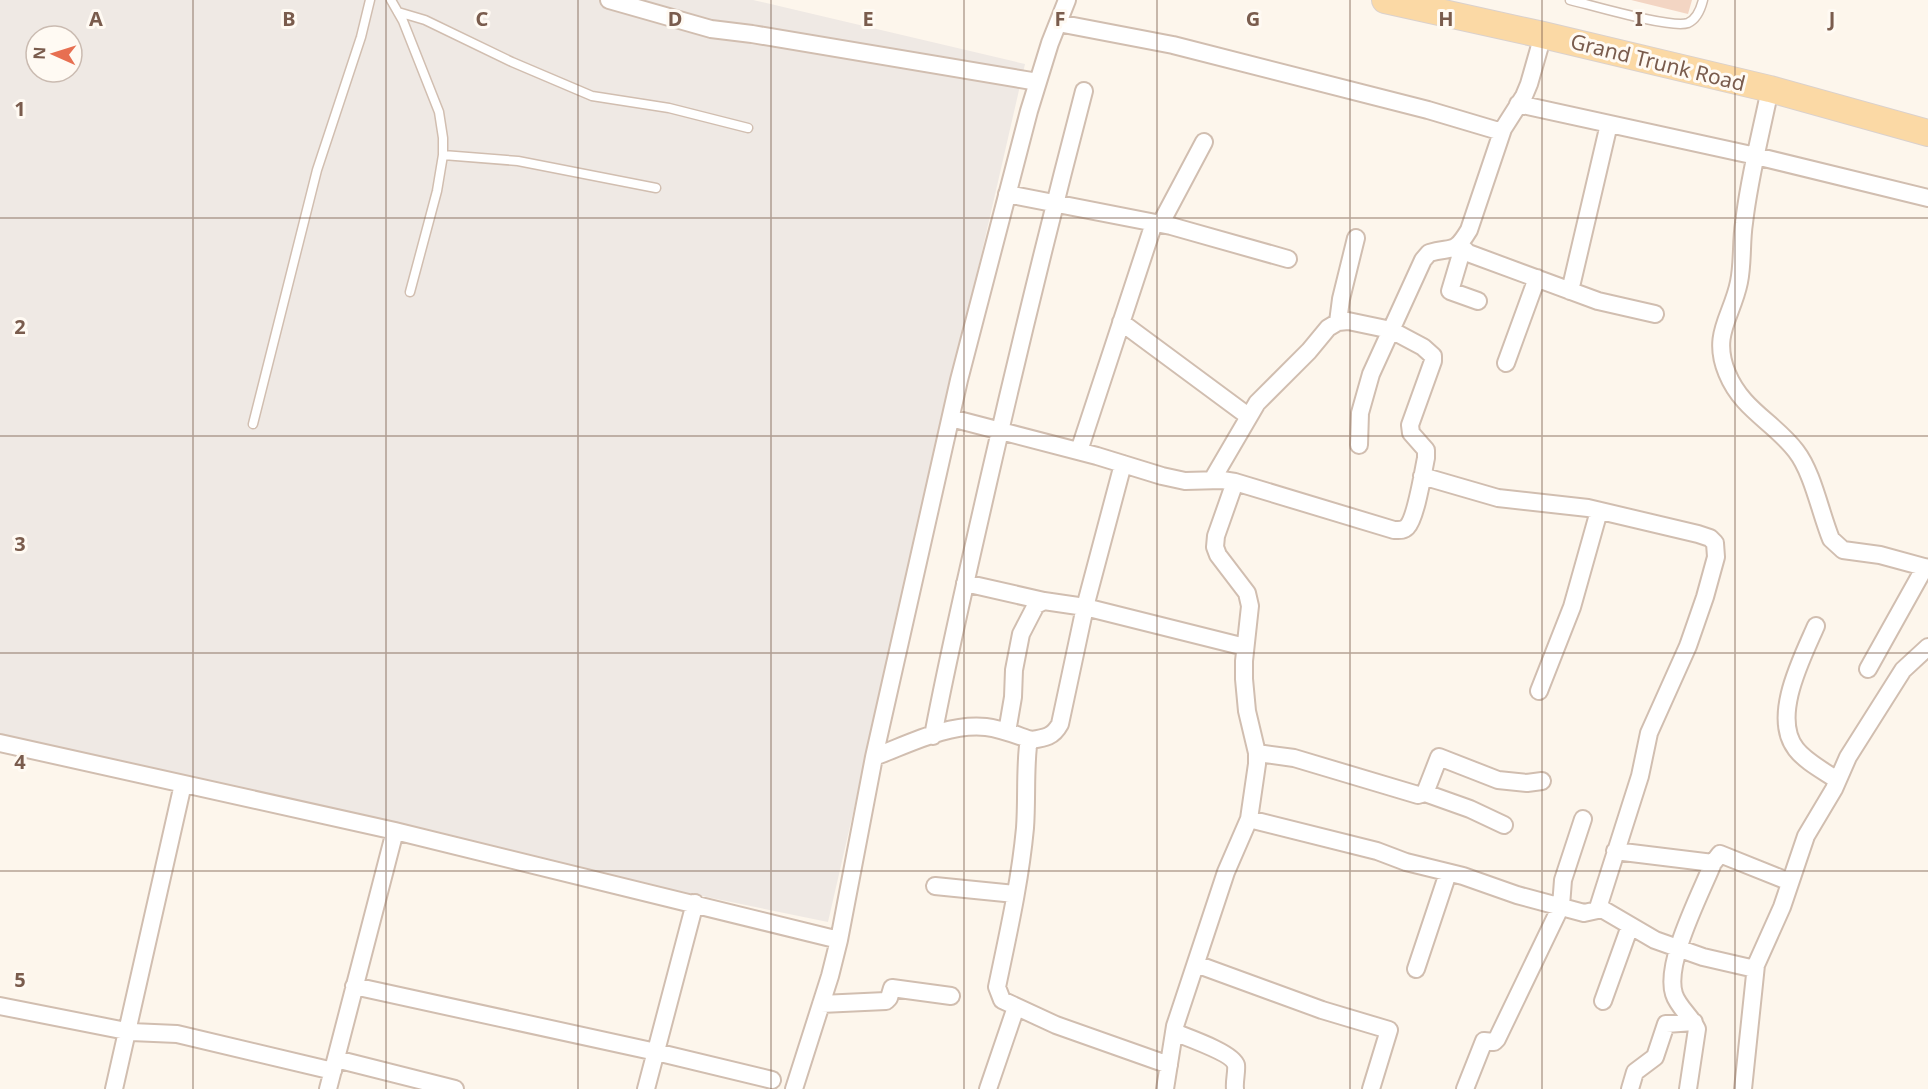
<svg xmlns="http://www.w3.org/2000/svg" width="1928" height="1089" font-family="'Noto Sans',sans-serif">
<style>
.industrial{fill:#efe9e4;fill-rule:evenodd}
.building{fill:#f3d5c3}
.lines{fill:none;stroke-linecap:round;stroke-linejoin:round}
.service-casing{stroke:#d1beb0;stroke-width:11}
.minor-casing{stroke:#d1beb0;stroke-width:20}
.primary-casing{stroke:#dad1cd;stroke-width:28}
.service{stroke:#fff;stroke-width:8}
.minor{stroke:#fff;stroke-width:16}
.primary{stroke:#fbd9a5;stroke-width:26}
.grid{fill:none;stroke:#7a5c4d;stroke-width:1.5;stroke-opacity:0.55}
.labels{text-anchor:middle;dominant-baseline:central;stroke-width:6;stroke-linejoin:round;paint-order:stroke}
.street-label{font-size:21px;fill:#7a5c4d;stroke:#fffaf3}
.grid-label{font-size:20px;text-anchor:middle;font-weight:bold;fill:#7a5c4d;stroke:#fffaf3;stroke-width:6;stroke-linejoin:round;paint-order:stroke}
</style>
<rect width="100%" height="100%" fill="#fdf6ec"/>
<path class="industrial" d="M0,0H753L1025,64L828,922L0,752ZM36,36H72V72H36Z"/>
<path class="building" d="M1631,0H1692L1688,14Z"/>
<g class="lines">
<defs>
<path id="service" d="M391,0L403,21L439,112L443,138V155L437,191L410,292
M1570,0C1591,5 1671,29 1688,23C1697,19 1701,8 1703,0
M398,12L425,20L512,62L592,96L669,108L748,128
M443,155L518,161L656,188
M253,424L317,170L361,37L370,0"/>
<path id="minor" d="M609,0L711,29L752,34L1038,82
M1058,23L1173,45L1428,110L1502,132
M1770,89C1761,133 1749,178 1744,223C1741,242 1743,263 1739,282C1732,317 1711,334 1727,373C1742,410 1774,422 1796,451C1813,473 1820,512 1831,539L1843,550L1880,555L1928,568
M1518,104L1756,156L1928,198
M1007,194L1171,226L1288,259
M1460,245L1468,253L1598,301L1655,314
M1455,248L1461,254L1450,291L1478,301
M1570,291L1609,124
M1121,322L1248,416
M1338,322L1341,299L1356,238
M1506,363L1537,278
M951,418L1097,456L1162,476L1185,481L1222,480L1235,482L1394,530C1399,530 1403,531 1407,527C1416,518 1423,472 1426,458V450L1411,433L1410,425L1433,361V356L1423,347L1391,330L1348,321L1338,322L1328,328L1309,351L1257,403L1212,480
M1359,445L1360,413L1371,374L1423,260L1429,253C1453,246 1454,255 1469,230L1503,129L1524,96L1529,84L1543,35
M1079,451L1154,223L1162,221L1204,142
M1123,464L1085,607L1060,724C1053,737 1045,738 1031,740L1028,746C1025,773 1027,801 1025,828C1020,882 1008,934 997,987L1002,1000L1056,1025L1169,1065
M1422,476L1498,498L1588,508L1698,534L1710,538L1715,543L1716,557L1705,597L1688,646L1649,733L1640,776L1598,908
M965,583L1044,601
M1816,626C1802,658 1771,717 1796,749C1806,762 1824,771 1837,780
M1868,669L1925,567
M1539,691L1572,607L1599,511
M1007,732L1013,697L1014,670L1021,634L1036,605L1044,601L1085,607L1245,647
M933,736C949,651 969,567 988,483C1018,352 1050,221 1084,91
M0,743L395,831L839,940
M1257,753L1294,758L1418,795L1425,793L1439,757L1498,780L1527,783L1542,781
M874,757C909,744 948,723 986,727C1002,729 1016,735 1031,740
M1425,793L1470,809L1504,825
M1249,819L1377,851L1406,862L1463,876L1517,895L1584,913L1602,909L1655,940L1703,957L1755,969
M1615,851L1713,863L1720,854L1790,882
M935,886L1015,894
M1196,964L1322,1010L1389,1030L1371,1089
M1416,969L1448,873
M354,986L656,1052L772,1080
M1603,1001L1630,926
M821,1004L886,1001L889,998L892,988L951,996
M0,1006L131,1032L177,1034L333,1071
M1174,1032C1186,1037 1233,1053 1236,1065C1237,1072 1234,1081 1235,1089
M336,1059L455,1089
M114,1089L183,784
M328,1089L395,831
M646,1089L695,903
M794,1089L830,976L839,940L874,757L959,380L1029,111L1050,43L1067,0
M988,1089L1016,1007
M1165,1089L1175,1026L1226,872L1249,819L1257,764V753L1247,711L1244,679V661L1250,606L1247,593L1218,555L1215,547L1216,536L1235,482
M1465,1089L1484,1041L1494,1042L1497,1039L1561,906L1563,880L1583,819
M1630,1089L1635,1072L1655,1057L1666,1024L1694,1022
M1688,1089L1697,1029C1691,1016 1678,1007 1674,994C1664,963 1701,893 1713,863
M1743,1089L1756,965L1782,907L1806,836L1834,789L1848,757L1903,670L1928,647"/>
<path id="primary" d="M1385,0L1543,35L1770,89L1928,133"/>
</defs>
<use href="#service" class="service-casing"/>
<use href="#minor" class="minor-casing"/>
<use href="#primary" class="primary-casing"/>
<use href="#service" class="service"/>
<use href="#minor" class="minor"/>
<use href="#primary" class="primary"/>
</g>
<path class="grid" d="M193,0V1089M386,0V1089M578,0V1089M771,0V1089M964,0V1089M1157,0V1089M1350,0V1089M1542,0V1089M1735,0V1089M0,218H1928M0,436H1928M0,653H1928M0,871H1928"/>
<g class="labels">
<g class="street-label">
<text transform="translate(1658 62) rotate(14)">Grand Trunk Road</text>
</g>
</g>
<g class="grid-label">
<text x="96" y="26">A</text>
<text x="289" y="26">B</text>
<text x="482" y="26">C</text>
<text x="675" y="26">D</text>
<text x="868" y="26">E</text>
<text x="1060" y="26">F</text>
<text x="1253" y="26">G</text>
<text x="1446" y="26">H</text>
<text x="1639" y="26">I</text>
<text x="1832" y="26">J</text>
<text x="20" y="116">1</text>
<text x="20" y="334">2</text>
<text x="20" y="551">3</text>
<text x="20" y="769">4</text>
<text x="20" y="987">5</text>
</g>
<g transform="translate(54 54) rotate(273)"><circle r="28" fill="#fffaf3" stroke="#cabbb1" stroke-width="1.5"/>
<path d="M0-4.5L10 22L0 15L-10 22Z" fill="#e76f51"/>
<text y="-9" font-size="16" font-weight="bold" text-anchor="middle" fill="#7a5c4d">N</text>
</g>
</svg>
